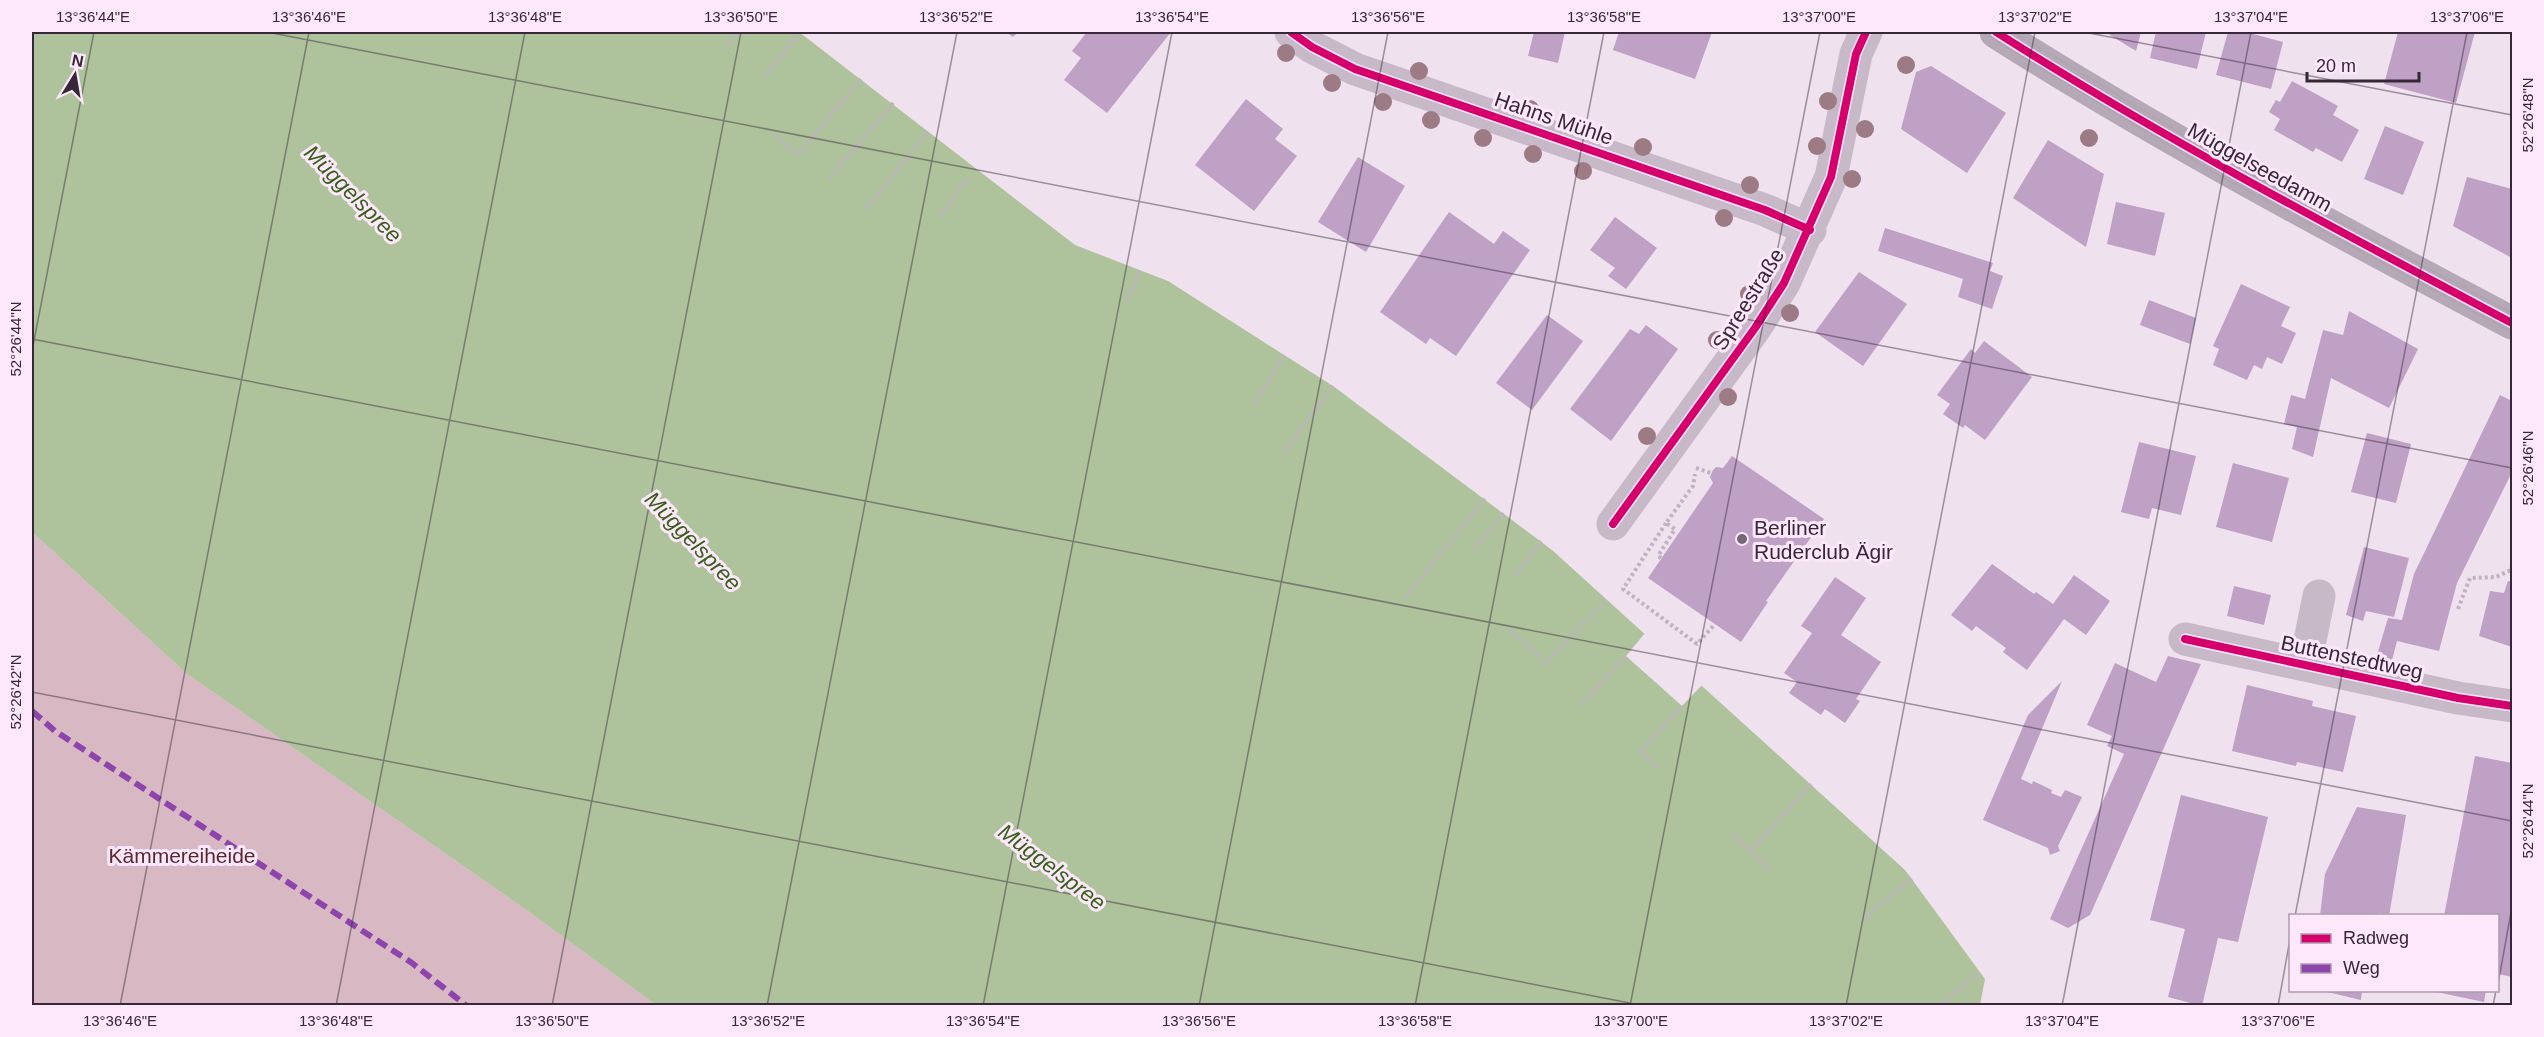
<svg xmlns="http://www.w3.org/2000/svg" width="2544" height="1037" font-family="Helvetica,sans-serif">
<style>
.green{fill:#d8b9c3}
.water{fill:#aec29b}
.pier{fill:#efe1ee}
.building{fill:#bea1c4}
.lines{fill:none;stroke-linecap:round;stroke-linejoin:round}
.path{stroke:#c0b2c0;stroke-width:4;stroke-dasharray:3 3;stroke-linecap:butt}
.minor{stroke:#c7b9c8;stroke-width:33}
.major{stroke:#b6a9b7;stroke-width:33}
.tram{stroke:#afa4af;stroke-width:1.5}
.quiet{stroke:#8e44ad;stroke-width:6;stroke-dasharray:12 6;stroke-linecap:butt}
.cycleway-casing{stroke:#fce8fa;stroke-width:11}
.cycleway{stroke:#d6006c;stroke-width:8}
.tree{fill:#9d7b84}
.ticks{fill:none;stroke:#362739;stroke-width:1.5;stroke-opacity:0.45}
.poi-dot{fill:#776878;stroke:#fce8fa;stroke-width:2}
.labels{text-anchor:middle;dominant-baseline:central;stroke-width:6;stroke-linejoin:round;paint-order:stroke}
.street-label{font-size:21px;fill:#362739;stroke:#fce8fa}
.poi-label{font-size:21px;fill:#362739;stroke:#fce8fa;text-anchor:start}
.park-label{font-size:21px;fill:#5a282e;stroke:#fce8fa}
.water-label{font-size:22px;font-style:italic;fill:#366018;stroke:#fce8fa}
.neatline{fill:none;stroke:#362739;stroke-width:2}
.ticks-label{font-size:15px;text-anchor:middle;fill:#362739}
</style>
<rect width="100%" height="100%" fill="#efe1ee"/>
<path class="green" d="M32,532L187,674L525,909L656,1005H32Z"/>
<path class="water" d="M32,32H799L1075,245L1168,281L1333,386L1552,550L1905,870L1985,979L1980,1005H656L525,909L187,674L32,532Z"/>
<path class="pier" d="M1645,633L1702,685L1682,706L1626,656Z"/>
<path class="building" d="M1006,32H1018L1013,37Z
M1087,32H1171L1107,113L1064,80L1081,58L1072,51Z
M1534,32H1565L1558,63L1528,56Z
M1619,32H1712L1695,79L1613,50Z
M2105,32H2141L2136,51Z
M2156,32H2206L2197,69L2150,58Z
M2228,32H2253V34L2283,42L2271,89L2216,75Z
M2398,32H2475L2456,103L2384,84Z
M1931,66L2006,113L1967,173L1901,129L1916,72Z
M2292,81L2338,106L2333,115L2359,130L2342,162L2316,148L2313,152L2274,130L2280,119L2269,112L2276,100L2280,102Z
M1246,99L1283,129L1275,139L1297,156L1254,211L1195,165Z
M2385,126L2424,142L2403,195L2364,179Z
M2048,140L2104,174L2086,247L2013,198Z
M1358,157L1405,186L1366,252L1318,222Z
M2467,177L2512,189V258L2453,226Z
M2116,202L2165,213L2155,256L2107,244Z
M1449,212L1494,244L1503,231L1530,250L1456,356L1430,338L1426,344L1380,312Z
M1615,217L1657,248L1626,289L1608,276L1615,268L1590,250Z
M1885,228L1993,263L1990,271L2003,276L1992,309L1958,297L1963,279L1878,251Z
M1859,272L1907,304L1863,366L1815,332Z
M2241,284L2290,307L2281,326L2296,333L2282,364L2267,357L2262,369L2254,365L2247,380L2213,365L2219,349L2213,346Z
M2149,300L2196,318L2190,344L2140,325Z
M2349,311L2418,349L2389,408L2331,378L2313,457L2292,449L2297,427L2284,424L2291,395L2305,399L2323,330L2343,335Z
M1547,315L1583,341L1532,410L1496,383Z
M1646,325L1678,349L1611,441L1570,409L1630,329L1639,334Z
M1984,341L2032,377L1985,440L1965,425L1963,428L1943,414L1950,404L1937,395L1971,349L1975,353Z
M2500,395L2512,401V472L2457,583L2439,651L2397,641L2390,668L2374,665L2388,618L2402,620L2414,574Z
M2367,433L2411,444L2396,503L2351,492Z
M2139,442L2196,456L2181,515L2152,508L2149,519L2121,512Z
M1732,456L1824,519L1766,601L1768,602L1741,642L1648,578L1713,483L1710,477L1713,470L1716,467L1723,468Z
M2233,463L2289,478L2272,542L2216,527Z
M2364,547L2409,558L2394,617L2366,611L2363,621L2346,615Z
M1992,564L2034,594L2036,592L2053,604L2074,575L2110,601L2086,635L2064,619L2027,670L2003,652L2006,648L1976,626L1972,631L1951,615Z
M1835,577L1866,598L1841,635L1881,662L1856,699L1860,701L1845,723L1825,709L1821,715L1789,693L1797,682L1784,673L1812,633L1801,626Z
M2508,581L2512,582V647L2479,636L2490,591L2504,593Z
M2234,586L2271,595L2264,625L2227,616Z
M2168,656L2201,664L2090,915L2068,928L2050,919L2124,754L2107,746L2112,736L2087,725L2115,663L2156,682Z
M2062,681L2021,779L2032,784L2033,781L2052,790L2051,793L2061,797L2065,790L2082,797L2058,846L2060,851L2050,855L2048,848L1983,820L2028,715Z
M2247,685L2313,701L2312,706L2356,716L2343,772L2297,762L2296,766L2232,751Z
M2475,756L2512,763V977L2498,974V916H2444Z
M2181,795L2268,817L2238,942L2218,938L2202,1006L2168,997L2185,929L2150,920Z
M2357,807L2406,815L2389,916L2378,913L2377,916H2320L2325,874Z
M2319,990H2362L2361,1000Z
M2427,990H2486L2484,1002Z"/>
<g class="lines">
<path class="path" d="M727,44L738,32
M765,76L800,32
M776,137L798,155L861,79
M830,178L893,103
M866,209L928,132
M941,215L969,176
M1127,301L1140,270
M1255,403L1284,355
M1285,451L1333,386
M1696,468L1711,473
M1666,523L1623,589L1697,644L1715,624
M1475,548L1504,513
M1661,558L1658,556L1675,529L1666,523L1693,486L1695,474
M1515,576L1541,541
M1405,598L1485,499
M2458,609L2470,578L2496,577L2511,570L2512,566
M1510,630L1546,663L1607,599
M1582,705L1626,656
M1657,767L1640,752L1682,706
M1732,834L1769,869
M1750,852L1811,784
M1864,918L1912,879
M1938,1006L1980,973"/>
<path class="minor" d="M1291,32L1312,47L1355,69L1765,210L1810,230
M1613,524L1755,328L1784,283L1831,177L1856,54L1866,32
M2185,639L2458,698L2512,706
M2305,665L2319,596"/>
<path class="major" d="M1996,32C2164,139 2337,230 2512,323"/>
<path class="tram" d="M1981,32L2220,176L2512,332
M2013,32L2232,164L2512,313"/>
<path class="quiet" d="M32,711L55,731L412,963L467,1006"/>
<defs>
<path id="cycleway" d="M1291,32L1312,47L1355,69L1765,210L1810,230
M1996,32C2164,139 2337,230 2512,323
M1613,524L1755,328L1784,283L1831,177L1856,54L1866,32
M2185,639L2458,698L2512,706"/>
</defs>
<use href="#cycleway" class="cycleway-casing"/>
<use href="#cycleway" class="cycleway"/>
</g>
<g class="tree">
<circle cx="1286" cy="53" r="9"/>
<circle cx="1906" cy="65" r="9"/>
<circle cx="1419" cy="71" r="9"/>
<circle cx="1332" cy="83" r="9"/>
<circle cx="1828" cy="101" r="9"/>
<circle cx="1383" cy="102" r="9"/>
<circle cx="1530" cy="109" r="9"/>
<circle cx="1431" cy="120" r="9"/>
<circle cx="1585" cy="128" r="9"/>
<circle cx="1865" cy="129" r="9"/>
<circle cx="1483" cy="138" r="9"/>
<circle cx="2089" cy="138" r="9"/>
<circle cx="1817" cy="146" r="9"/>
<circle cx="1643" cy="147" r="9"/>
<circle cx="1533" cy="154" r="9"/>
<circle cx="1583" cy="171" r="9"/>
<circle cx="1852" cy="179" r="9"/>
<circle cx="1750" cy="185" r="9"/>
<circle cx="1724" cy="218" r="9"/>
<circle cx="1749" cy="294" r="9"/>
<circle cx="1790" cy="313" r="9"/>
<circle cx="1717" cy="340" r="9"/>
<circle cx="1728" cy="397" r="9"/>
<circle cx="1647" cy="436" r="9"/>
</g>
<path class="ticks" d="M267,32L2512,468M2084,32L2512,115M32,339L2512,821M32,351L94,32M32,692L1645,1006M2295,916L2467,32M2498,984L2512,907M120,1006L309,32M336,1006L525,32M552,1006L741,32M767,1006L957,32M983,1006L1172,32M1199,1006L1388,32M1415,1006L1604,32M1630,1006L1820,32M1846,1006L2035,32M2062,1006L2251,32M2278,1006L2290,939M2493,1006L2496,990"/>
<circle class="poi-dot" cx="1742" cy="539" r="6"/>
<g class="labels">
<g class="street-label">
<text transform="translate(1554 118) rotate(19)">Hahns Mühle</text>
<text transform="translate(2260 167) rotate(29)">Müggelseedamm</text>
<text transform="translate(1748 299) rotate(-58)">Spreestraße</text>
<text transform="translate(2352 657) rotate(12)">Buttenstedtweg</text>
</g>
<g class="poi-label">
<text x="1754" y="527">Berliner<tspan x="1754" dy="24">Ruderclub Ägir</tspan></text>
</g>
<g class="park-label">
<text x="182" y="855">Kämmereiheide</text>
</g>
<g class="water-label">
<text transform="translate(353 194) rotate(45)">Müggelspree</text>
<text transform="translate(693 541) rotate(46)">Müggelspree</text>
<text transform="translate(1052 867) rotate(37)">Müggelspree</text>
</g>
</g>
<rect width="2544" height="1037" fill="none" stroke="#fce8fa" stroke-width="66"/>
<rect x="2289" y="914" width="210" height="78" fill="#fce8fa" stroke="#ad9bad" stroke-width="1.5"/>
<rect x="2301" y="934" width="30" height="9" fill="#d6006c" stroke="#ad9bad" stroke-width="1.5"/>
<text x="2343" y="944" font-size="18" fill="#362739">Radweg</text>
<rect x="2301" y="964" width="30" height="9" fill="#8e44ad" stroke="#ad9bad" stroke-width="1.5"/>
<text x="2343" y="974" font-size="18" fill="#362739">Weg</text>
<g transform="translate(75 75) rotate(11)" stroke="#fce8fa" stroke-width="4.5" paint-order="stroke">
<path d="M0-4.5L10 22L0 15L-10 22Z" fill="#362739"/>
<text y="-9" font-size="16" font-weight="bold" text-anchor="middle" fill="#362739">N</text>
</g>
<path d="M2307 72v9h112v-9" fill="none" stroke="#362739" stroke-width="3"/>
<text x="2316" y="72" font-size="18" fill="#362739" stroke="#fce8fa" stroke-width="4.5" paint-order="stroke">20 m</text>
<rect x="33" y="33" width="2478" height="971" class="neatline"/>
<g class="ticks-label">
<text x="93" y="22">13°36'44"E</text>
<text x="309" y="22">13°36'46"E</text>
<text x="525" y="22">13°36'48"E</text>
<text x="741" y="22">13°36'50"E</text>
<text x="956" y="22">13°36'52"E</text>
<text x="1172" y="22">13°36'54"E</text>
<text x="1388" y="22">13°36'56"E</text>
<text x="1604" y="22">13°36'58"E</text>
<text x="1819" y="22">13°37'00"E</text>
<text x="2035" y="22">13°37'02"E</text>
<text x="2251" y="22">13°37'04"E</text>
<text x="2467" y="22">13°37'06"E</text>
<text transform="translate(2528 115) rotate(-90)" y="5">52°26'48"N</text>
<text transform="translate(16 339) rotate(-90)" y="5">52°26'44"N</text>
<text transform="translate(2528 468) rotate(-90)" y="5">52°26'46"N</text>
<text transform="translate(16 692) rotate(-90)" y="5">52°26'42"N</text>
<text transform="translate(2528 821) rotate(-90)" y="5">52°26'44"N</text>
<text x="120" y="1026">13°36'46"E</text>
<text x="336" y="1026">13°36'48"E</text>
<text x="552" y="1026">13°36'50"E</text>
<text x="768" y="1026">13°36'52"E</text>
<text x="983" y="1026">13°36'54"E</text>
<text x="1199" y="1026">13°36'56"E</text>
<text x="1415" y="1026">13°36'58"E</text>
<text x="1631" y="1026">13°37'00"E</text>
<text x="1846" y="1026">13°37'02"E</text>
<text x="2062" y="1026">13°37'04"E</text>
<text x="2278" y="1026">13°37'06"E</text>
</g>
</svg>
